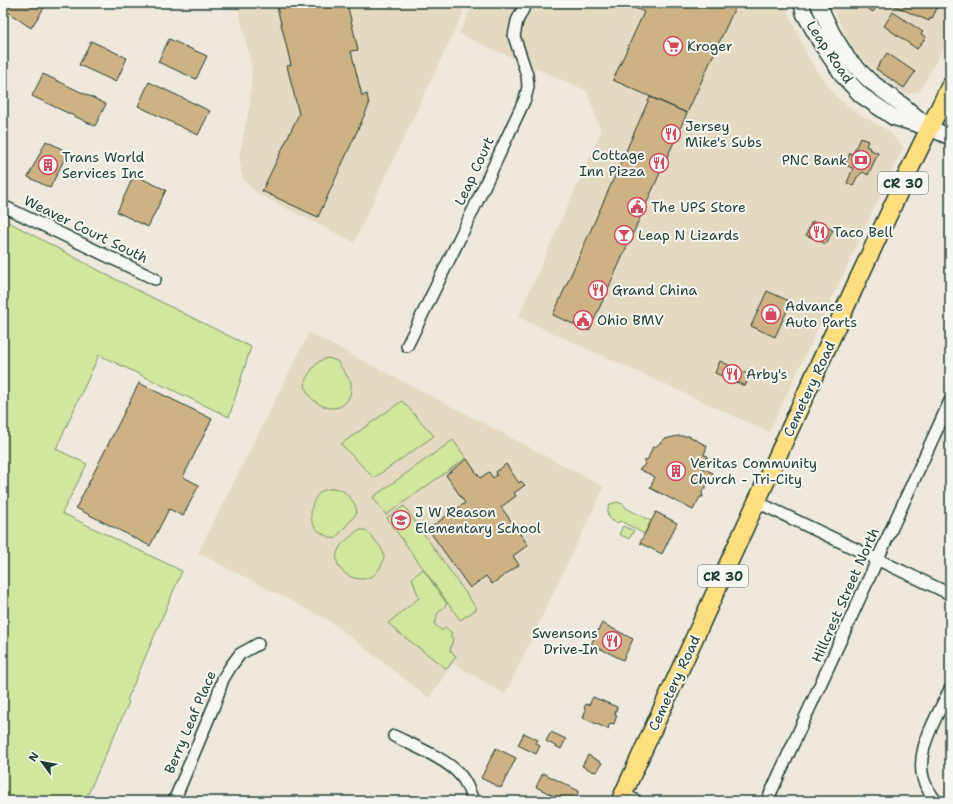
<svg xmlns="http://www.w3.org/2000/svg" width="953" height="804" font-family="'Shantell Sans',sans-serif">
<style>
.built{fill:#e4d9c1}
.green{fill:#d1e79d;stroke:#789268}
.building{fill:#cdb383;stroke:#1f3d34}
.lines{fill:none;stroke-linecap:round;stroke-linejoin:round}
.street-casing{stroke:#1f3d34;stroke-width:14}
.secondary-casing{stroke:#1f3d34;stroke-width:18}
.primary-casing{stroke:#1f3d34;stroke-width:20}
.street{stroke:#f6f6f2;stroke-width:11}
.secondary{stroke:#f6f6f2;stroke-width:15}
.primary{stroke:#fedf80;stroke-width:17}
.labels{text-anchor:middle;dominant-baseline:central;stroke-width:4;stroke-linejoin:round;paint-order:stroke}
.shield{fill:#f6f6f2;stroke:#60746d;stroke-width:1}
.shield-label{font-size:13px;font-weight:bold;fill:#1f3d34}
.poi-label{font-size:14px;fill:#1f3d34;stroke:#f6f6f2;text-anchor:start}
.street-label{font-size:14px;fill:#1f3d34;stroke:#f6f6f2}
</style>
<rect width="100%" height="100%" fill="#eee9dc"/>
<filter id="ink" filterUnits="userSpaceOnUse"><feTurbulence type="fractalNoise" baseFrequency=".025" numOctaves="2"/><feDisplacementMap in="SourceGraphic" scale="8" xChannelSelector="R" yChannelSelector="G"/><feConvolveMatrix kernelMatrix="1 2 1 2 8 2 1 2 1" color-interpolation-filters="sRGB"/></filter>
<g filter="url(#ink)">
<path class="built" d="M237,3H463V13L354,242L258,194L243,179L239,157L250,104L252,68Z
M474,3H784L809,59L833,94L854,111L887,130L903,147L769,432L518,317L601,132L587,91L459,34Z
M830,3H950V36L919,92L905,94L876,72L852,48Z
M309,333L472,417L604,487L505,694L453,663L429,698L330,621L198,553Z"/>
<path class="green" d="M3,219L113,278L251,347L229,417L99,355L56,449L87,464L62,513L182,571L127,700L129,702L85,801H3Z
M328,358L337,361L351,382C351,386 351,391 350,395C340,423 299,400 306,379C307,376 310,373 311,371C316,364 319,360 328,358Z
M402,401L434,436L374,478L341,444Z
M453,440L466,458L386,515L373,497Z
M334,488C337,489 341,489 343,491C349,496 359,506 356,514L335,539C327,537 318,532 314,526C307,515 313,495 324,490C327,489 331,489 334,488Z
M617,502L623,504L626,508L651,521L644,534L621,521L617,523L610,519L607,512L610,504Z
M404,506L477,609L460,620L387,518Z
M623,526L634,531L629,539L619,534Z
M358,530H366C371,536 381,546 383,552C385,557 383,561 382,564C369,595 324,572 340,547C344,541 353,535 358,530Z
M423,569L447,604L437,614V619L434,624L442,631L445,627L452,633L450,636L453,638L450,651L456,656L447,669L399,633L388,623L419,598L412,578Z"/>
<path class="building" d="M3,3H47L31,28L3,9Z
M276,3H347L358,50L351,51L362,96L367,94L369,105L318,217L262,191L299,114L287,66L291,65Z
M635,3H737L687,113L613,80L644,12L633,7Z
M859,3H877L875,5L877,6L873,12Z
M888,3H939L932,19L930,18L929,21Z
M893,12L923,32L921,34L926,37L917,49L884,26Z
M169,39L207,56L196,79L158,62Z
M91,41L127,58L116,82L79,65Z
M887,53L915,72L904,88L876,69Z
M43,74L106,104L95,126L32,96Z
M149,82L210,111L198,135L138,106Z
M650,97L687,113L589,331L553,315Z
M860,138L868,141L866,146L870,148L869,149L878,153L868,175L863,172L857,177L853,186L847,183L853,168L845,165L850,153L853,154Z
M46,141L68,152L50,188L28,177Z
M134,175L166,190L148,227L117,212Z
M812,221L833,230L826,244L806,235Z
M767,291L791,302L775,337L751,326Z
M720,361L750,375L745,386L715,373Z
M139,383L212,419L183,477L199,485L183,516L169,509L150,546L76,508Z
M678,436H689L707,446L704,455L708,456L702,468L713,473L710,479V481L708,482L706,486V489H703L702,493L703,497H700L693,510L650,488L655,477L639,469L644,466L645,462V460L648,459L653,446L655,447L665,439Z
M467,459L480,478L489,472L493,478L497,475L496,472L506,464L519,483L521,481L525,485L514,493L516,496L501,507L528,545L513,556L519,565L492,584L486,576L470,588L428,529L465,503L446,475Z
M656,512L677,523L662,554L640,543Z
M602,623L633,639L623,660L591,644Z
M593,697L617,707L615,714L617,715L614,724L610,723L608,729L583,718L586,709L584,708L586,704L589,705Z
M551,732L566,739L561,749L546,741Z
M524,733L538,740L536,743L540,746L536,754L518,745Z
M496,748L516,758L501,788L481,778Z
M588,755L602,763L597,772L594,771V772L582,766Z
M543,773L579,791L574,801H564L536,787Z"/>
<g class="lines">
<defs>
<path id="street" d="M3,206L155,279
M407,346L468,221L525,99L528,87L527,75L514,36L517,21L526,3
M757,502L950,594
M394,736C412,745 449,760 461,776C467,783 470,792 473,801
M623,794L637,801
M174,801L215,703L223,679L231,666L240,654L258,644
M767,801L950,401
M937,801C933,799 932,795 929,791C908,760 936,719 950,689"/>
<path id="secondary" d="M802,3L804,13L822,45L844,77L861,95L893,117L930,128L950,137
M818,3L832,33L848,59L870,81L901,104L925,124"/>
<path id="primary" d="M620,801L856,284L914,160L950,86"/>
</defs>
<use href="#street" class="street-casing"/>
<use href="#secondary" class="secondary-casing"/>
<use href="#primary" class="primary-casing"/>
<use href="#street" class="street"/>
<use href="#secondary" class="secondary"/>
<use href="#primary" class="primary"/>
</g>
</g>
<defs>
<symbol id="supermarket-ring" viewBox="-11 -11 22 22"><circle r="9.5" fill="#f6f6f2" stroke="#d1495b" stroke-width="1.5"/><path d="M-6-5.5h2.5l.6 2H6L4.5 2H-2.5L-4.4-4H-6ZM-1.5 3.2a1.3 1.3 0 1 0 .1 0ZM3 3.2a1.3 1.3 0 1 0 .1 0Z" fill="#d1495b"/></symbol>
<symbol id="restaurant-ring" viewBox="-11 -11 22 22"><circle r="9.5" fill="#f6f6f2" stroke="#d1495b" stroke-width="1.5"/><path d="M-5-6h1v4h1v-4h1v4h1v-4h1v5L-1.5 .5V6h-2V.5L-5-1ZM5-6V6H3V1.5H1.5Q1.5-4 5-6Z" fill="#d1495b"/></symbol>
<symbol id="bank-ring" viewBox="-11 -11 22 22"><circle r="9.5" fill="#f6f6f2" stroke="#d1495b" stroke-width="1.5"/><path d="M-6-4H6V4H-6ZM0-2.3a2.3 2.3 0 1 0 0 4.6a2.3 2.3 0 1 0 0-4.6Z" fill="#d1495b"/></symbol>
<symbol id="building-ring" viewBox="-11 -11 22 22"><circle r="9.5" fill="#f6f6f2" stroke="#d1495b" stroke-width="1.5"/><path d="M-4-6H4V6H1V3H-1V6H-4ZM-2.5-4.3h1.7v1.8h-1.7ZM.8-4.3h1.7v1.8H.8ZM-2.5-1h1.7V.8h-1.7ZM.8-1h1.7V.8H.8Z" fill="#d1495b"/></symbol>
<symbol id="civic-ring" viewBox="-11 -11 22 22"><circle r="9.5" fill="#f6f6f2" stroke="#d1495b" stroke-width="1.5"/><path d="M-.6-6.5H3V-4.5H.6V-3L4-1V1h2V6H-6V1h2V-1L-.6-3ZM-1.2 2.5V6h2.4V2.5Z" fill="#d1495b"/></symbol>
<symbol id="bar-ring" viewBox="-11 -11 22 22"><circle r="9.5" fill="#f6f6f2" stroke="#d1495b" stroke-width="1.5"/><path d="M-6-5H6L.8 .8V4.5H3.5V6h-7V4.5H-.8V.8Z" fill="#d1495b"/></symbol>
<symbol id="shop-ring" viewBox="-11 -11 22 22"><circle r="9.5" fill="#f6f6f2" stroke="#d1495b" stroke-width="1.5"/><path d="M-5-2.5h2.3a2.7 3.5 0 0 1 5.4 0H5L5.5 6h-11ZM-1.5-2.5h3a1.5 2.3 0 0 0-3 0Z" fill="#d1495b"/></symbol>
<symbol id="school-ring" viewBox="-11 -11 22 22"><circle r="9.5" fill="#f6f6f2" stroke="#d1495b" stroke-width="1.5"/><path d="M0-5L7-2L0 1L-7-2ZM-4 1L0 2.5L4 1V4Q0 6-4 4Z" fill="#d1495b"/></symbol>
</defs>
<g fill-rule="evenodd">
<use href="#supermarket-ring" x="662" y="35" width="22" height="22"/>
<use href="#restaurant-ring" x="660" y="123" width="22" height="22"/>
<use href="#bank-ring" x="850" y="149" width="22" height="22"/>
<use href="#restaurant-ring" x="648" y="152" width="22" height="22"/>
<use href="#building-ring" x="37" y="154" width="22" height="22"/>
<use href="#civic-ring" x="626" y="196" width="22" height="22"/>
<use href="#restaurant-ring" x="808" y="221" width="22" height="22"/>
<use href="#bar-ring" x="613" y="224" width="22" height="22"/>
<use href="#restaurant-ring" x="587" y="279" width="22" height="22"/>
<use href="#shop-ring" x="760" y="303" width="22" height="22"/>
<use href="#civic-ring" x="572" y="309" width="22" height="22"/>
<use href="#restaurant-ring" x="721" y="363" width="22" height="22"/>
<use href="#building-ring" x="665" y="460" width="22" height="22"/>
<use href="#school-ring" x="390" y="509" width="22" height="22"/>
<use href="#restaurant-ring" x="601" y="630" width="22" height="22"/>
</g>
<g class="labels">
<g class="shield">
<rect x="878" y="172" width="50" height="22" rx="3"/>
<rect x="698" y="565" width="50" height="22" rx="3"/>
</g>
<g class="shield-label">
<text x="903" y="183">CR 30</text>
<text x="723" y="576">CR 30</text>
</g>
<g class="poi-label">
<text x="687" y="46">Kroger</text>
<text x="685" y="126">Jersey<tspan x="685" dy="16">Mike's Subs</tspan></text>
<text x="645" y="155" text-anchor="end">Cottage<tspan x="645" dy="16">Inn Pizza</tspan></text>
<text x="62" y="157">Trans World<tspan x="62" dy="16">Services Inc</tspan></text>
<text x="847" y="160" text-anchor="end">PNC Bank</text>
<text x="651" y="207">The UPS Store</text>
<text x="833" y="232">Taco Bell</text>
<text x="638" y="235">Leap N Lizards</text>
<text x="612" y="290">Grand China</text>
<text x="785" y="306">Advance<tspan x="785" dy="16">Auto Parts</tspan></text>
<text x="597" y="320">Ohio BMV</text>
<text x="746" y="374">Arby's</text>
<text x="690" y="463">Veritas Community<tspan x="690" dy="16">Church - Tri-City</tspan></text>
<text x="415" y="512">J W Reason<tspan x="415" dy="16">Elementary School</tspan></text>
<text x="598" y="633" text-anchor="end">Swensons<tspan x="598" dy="16">Drive-In</tspan></text>
</g>
<g class="street-label">
<text transform="translate(830 52) rotate(56)">Leap Road</text>
<text transform="translate(474 171) rotate(-65)">Leap Court</text>
<text transform="translate(86 229) rotate(26)">Weaver Court South</text>
<text transform="translate(809 389) rotate(-65)">Cemetery Road</text>
<text transform="translate(845 595) rotate(-66)">Hillcrest Street North</text>
<text transform="translate(674 683) rotate(-65)">Cemetery Road</text>
<text transform="translate(190 722) rotate(-67)">Berry Leaf Place</text>
</g>
</g>
<rect width="953" height="804" fill="none" stroke="#f6f6f2" stroke-width="16"/>
<rect x="8" y="8" width="937" height="788" fill="none" stroke="#1f3d34" stroke-width="1.5" filter="url(#ink)"/>
<g transform="translate(42 762) rotate(302)" stroke="#f6f6f2" stroke-width="3" paint-order="stroke">
<path d="M0-3L7 15L0 10L-7 15Z" fill="#1f3d34"/>
<text y="-6" font-size="11" font-weight="bold" text-anchor="middle" fill="#1f3d34">N</text>
</g>
</svg>
